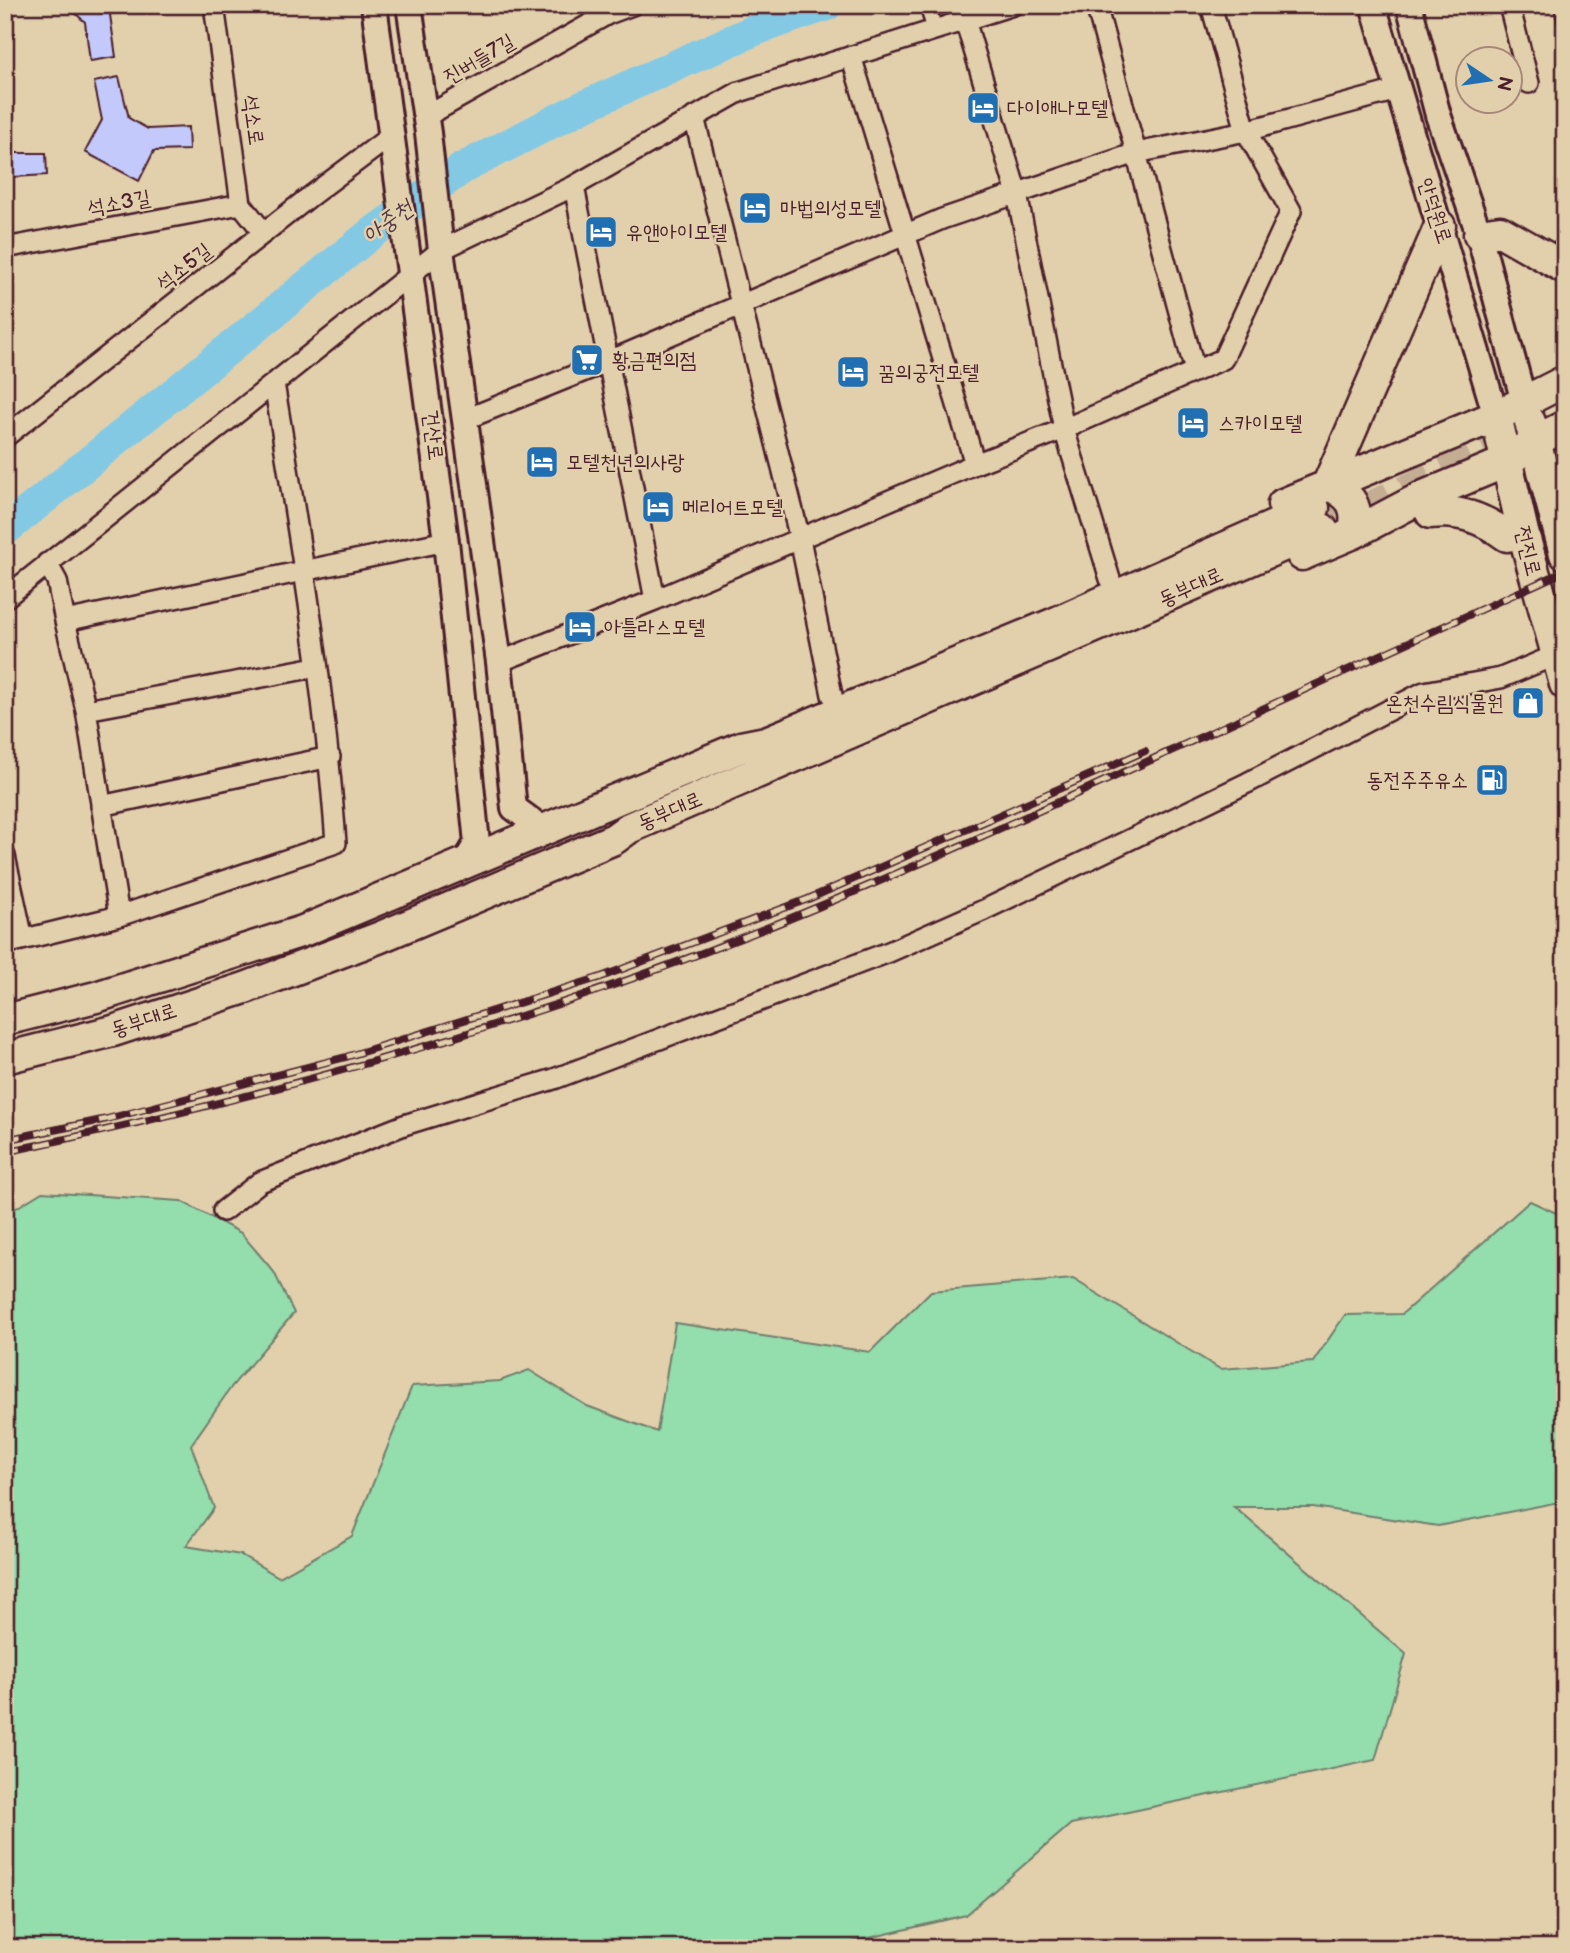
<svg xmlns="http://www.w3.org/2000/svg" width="1570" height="1953" font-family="'Balsamiq Sans','Poor Story',sans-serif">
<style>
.green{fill:#94ddac;stroke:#6f7e6c;stroke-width:2}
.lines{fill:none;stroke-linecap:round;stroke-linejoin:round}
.river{stroke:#83c9e4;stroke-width:32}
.building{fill:#c4c9fb;stroke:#4a1f2b;stroke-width:2}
.primary-tunnel{stroke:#c4ad93;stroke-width:30;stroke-dasharray:30 15;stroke-linecap:butt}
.pedestrian-casing{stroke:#4a1f2b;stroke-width:19}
.minor-casing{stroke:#4a1f2b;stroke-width:24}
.tertiary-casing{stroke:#4a1f2b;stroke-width:30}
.primary-casing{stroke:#4a1f2b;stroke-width:35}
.pedestrian{stroke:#e2d0ad;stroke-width:14}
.minor{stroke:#e2d0ad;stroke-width:19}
.tertiary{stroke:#e2d0ad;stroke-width:24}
.primary{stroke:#e2d0ad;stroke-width:30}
.rail-casing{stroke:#4a1f2b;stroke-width:8}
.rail{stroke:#e2d0ad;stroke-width:5;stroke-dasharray:16;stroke-linecap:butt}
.labels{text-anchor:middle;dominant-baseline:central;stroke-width:5;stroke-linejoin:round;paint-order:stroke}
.street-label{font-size:21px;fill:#4a1f2b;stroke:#e2d0ad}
.poi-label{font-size:21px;fill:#4a1f2b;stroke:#e2d0ad;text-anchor:start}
.water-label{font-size:23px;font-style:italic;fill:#533847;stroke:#e2d0ad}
</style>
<rect width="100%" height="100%" fill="#e2d0ad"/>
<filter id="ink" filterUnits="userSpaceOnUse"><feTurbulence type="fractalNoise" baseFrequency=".0143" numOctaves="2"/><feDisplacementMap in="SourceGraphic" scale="14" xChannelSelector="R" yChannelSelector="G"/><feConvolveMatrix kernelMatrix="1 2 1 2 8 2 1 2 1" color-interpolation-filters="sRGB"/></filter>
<g filter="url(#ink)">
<path class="green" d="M42,1192L181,1201L241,1233L274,1272L294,1313L232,1386L191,1445L214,1508L186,1546L241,1555L279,1577L352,1536L412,1386L500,1381L529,1370L587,1406L657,1432L675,1323L870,1352L931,1291L1073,1279L1220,1369L1313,1362L1345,1315L1402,1314L1530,1201L1565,1217V1509L1559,1502L1438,1526L1313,1507H1234L1406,1654L1375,1760L1071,1824L966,1915L827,1948H5V1215Z"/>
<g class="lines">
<path class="river" d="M5,530L368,236L463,168L582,107L755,30L827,5"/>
</g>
<path class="building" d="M66,5H118L110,15L116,57L90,61L85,22Z
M1553,5H1565V50Z
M119,77L129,118L148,129L188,127L189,150L154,151L139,181L85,152L102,120L94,82Z
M5,153H46L47,175L13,177L5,191Z"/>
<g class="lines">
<path class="primary-tunnel" d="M1322,529L1525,434"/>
<defs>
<path id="pedestrian" d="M927,5L935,30"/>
<path id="minor" d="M214,5L241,204L264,233
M1096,5L1195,371
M1509,5L1529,83
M965,20L1017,194L1064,429L1110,579
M851,56L975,464
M425,117L608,14L632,5
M694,117L800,539L832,695
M574,186L655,600
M5,248L241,204
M466,419L607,362L942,219L1136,153L1246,131L1397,90
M5,437L308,198L392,135
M47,563L57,581L65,621L86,710L119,916
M5,598L441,250L574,186L739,92L1013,5
M65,621L446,541
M499,662L655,600L975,464L1064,429L1223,359L1291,211L1246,131L1211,5
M86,710L316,667
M101,806L330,757
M5,856L23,939
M5,944L119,916L336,843C325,689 299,536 274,383
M223,1211L260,1182L295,1168L404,1125L554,1079L889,952L984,910L1247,783L1424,692L1501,678L1556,655"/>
<path id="tertiary" d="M374,5L446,541L477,843L465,863
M409,5L428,133L441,250L499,662L514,808L544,830
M1373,5L1496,416
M1409,5L1438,115L1479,234L1524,402"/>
<path id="primary" d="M1479,234L1500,231L1565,268
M1496,416L1523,532L1565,684
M1530,422L1565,554
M1328,484L1440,226
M1328,484C1352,496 1359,506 1354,533
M1424,496L1431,513C1460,509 1484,519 1507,536L1523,532
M1283,504L1496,416L1565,381
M1302,555L1354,533L1424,496L1508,461L1535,441L1565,426
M5,1020L96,997L303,931L741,747L766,742L1055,623L1314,508
M5,1058L113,1031L245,988L378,938L614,839L629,828L1322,529"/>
</defs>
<use href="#pedestrian" class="pedestrian-casing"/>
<use href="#minor" class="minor-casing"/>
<use href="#tertiary" class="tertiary-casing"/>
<use href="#primary" class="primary-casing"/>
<use href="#pedestrian" class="pedestrian"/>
<use href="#minor" class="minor"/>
<use href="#tertiary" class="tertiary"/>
<use href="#primary" class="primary"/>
<defs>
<path id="rail" d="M5,1140L107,1119L346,1057L601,977L808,899L1145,751
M5,1152C264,1098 523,1025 769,927C898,875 1026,817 1153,759C1290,696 1427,634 1565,571"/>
</defs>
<use href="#rail" class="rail-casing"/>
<use href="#rail" class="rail"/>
</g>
</g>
<defs>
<symbol id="hotel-square" viewBox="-11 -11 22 22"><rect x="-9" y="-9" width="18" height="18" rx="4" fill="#1f6fb2" stroke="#e2d0ad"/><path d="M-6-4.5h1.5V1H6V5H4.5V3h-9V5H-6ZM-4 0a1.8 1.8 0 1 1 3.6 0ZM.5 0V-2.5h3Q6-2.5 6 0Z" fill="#fff"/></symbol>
<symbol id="supermarket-square" viewBox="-11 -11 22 22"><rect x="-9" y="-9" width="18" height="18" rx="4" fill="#1f6fb2" stroke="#e2d0ad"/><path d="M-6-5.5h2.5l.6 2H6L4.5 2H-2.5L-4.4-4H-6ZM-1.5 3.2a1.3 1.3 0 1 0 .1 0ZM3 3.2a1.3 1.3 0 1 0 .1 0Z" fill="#fff"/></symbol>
<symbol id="shop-square" viewBox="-11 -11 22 22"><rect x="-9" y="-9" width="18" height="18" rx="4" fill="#1f6fb2" stroke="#e2d0ad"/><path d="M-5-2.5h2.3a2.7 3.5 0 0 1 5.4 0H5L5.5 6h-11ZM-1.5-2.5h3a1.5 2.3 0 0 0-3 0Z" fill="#fff"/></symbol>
<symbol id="fuel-square" viewBox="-11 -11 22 22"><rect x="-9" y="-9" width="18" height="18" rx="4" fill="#1f6fb2" stroke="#e2d0ad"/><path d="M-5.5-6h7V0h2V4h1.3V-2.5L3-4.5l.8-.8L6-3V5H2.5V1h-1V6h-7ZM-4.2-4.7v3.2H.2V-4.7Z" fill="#fff"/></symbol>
</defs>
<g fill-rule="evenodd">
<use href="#hotel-square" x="964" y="89" width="38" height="38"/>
<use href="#hotel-square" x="736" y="189" width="38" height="38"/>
<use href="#hotel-square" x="582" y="213" width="38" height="38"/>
<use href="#supermarket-square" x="568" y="341" width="38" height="38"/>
<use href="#hotel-square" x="834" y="353" width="38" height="38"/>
<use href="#hotel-square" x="1174" y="404" width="38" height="38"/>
<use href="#hotel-square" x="523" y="443" width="38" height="38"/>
<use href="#hotel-square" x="639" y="488" width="38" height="38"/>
<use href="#hotel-square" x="561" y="608" width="38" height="38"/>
<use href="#shop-square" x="1509" y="684" width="38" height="38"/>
<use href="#fuel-square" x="1473" y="761" width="38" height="38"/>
</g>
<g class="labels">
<g class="street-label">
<text transform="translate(479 59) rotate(-30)">진버들7길</text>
<text transform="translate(253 120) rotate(82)">석소로</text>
<text transform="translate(119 203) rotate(-10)">석소3길</text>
<text transform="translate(1435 211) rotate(72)">안덕원로</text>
<text transform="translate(184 267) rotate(-38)">석소5길</text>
<text transform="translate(433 435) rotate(83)">건산로</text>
<text transform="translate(1528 551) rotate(76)">전진로</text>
<text transform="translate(1191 587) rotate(-24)">동부대로</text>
<text transform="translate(670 811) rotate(-23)">동부대로</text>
<text transform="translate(144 1020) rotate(-18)">동부대로</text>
</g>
<g class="poi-label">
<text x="1007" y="108">다이애나모텔</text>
<text x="780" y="208">마법의성모텔</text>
<text x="626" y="232">유앤아이모텔</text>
<text x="612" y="360">황금편의점</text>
<text x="878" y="372">꿈의궁전모텔</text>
<text x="1218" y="423">스카이모텔</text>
<text x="566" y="462">모텔천년의사랑</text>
<text x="682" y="507">메리어트모텔</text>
<text x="604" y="627">아틀라스모텔</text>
<text x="1504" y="703" text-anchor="end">온천수림식물원</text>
<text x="1468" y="780" text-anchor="end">동전주주유소</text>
</g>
<g class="water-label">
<text transform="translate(388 222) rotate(-36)">아중천</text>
</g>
</g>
<rect width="1570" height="1953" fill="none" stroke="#e2d0ad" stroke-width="28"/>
<rect x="14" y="14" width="1542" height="1925" fill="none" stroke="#4a1f2b" stroke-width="2.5" filter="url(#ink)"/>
<g transform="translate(1489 80) rotate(103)"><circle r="33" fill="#e2d0ad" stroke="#a58979" stroke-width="2"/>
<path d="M0-5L12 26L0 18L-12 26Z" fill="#1f6fb2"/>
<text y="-10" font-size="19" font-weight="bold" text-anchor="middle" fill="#4a1f2b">N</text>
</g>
</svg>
